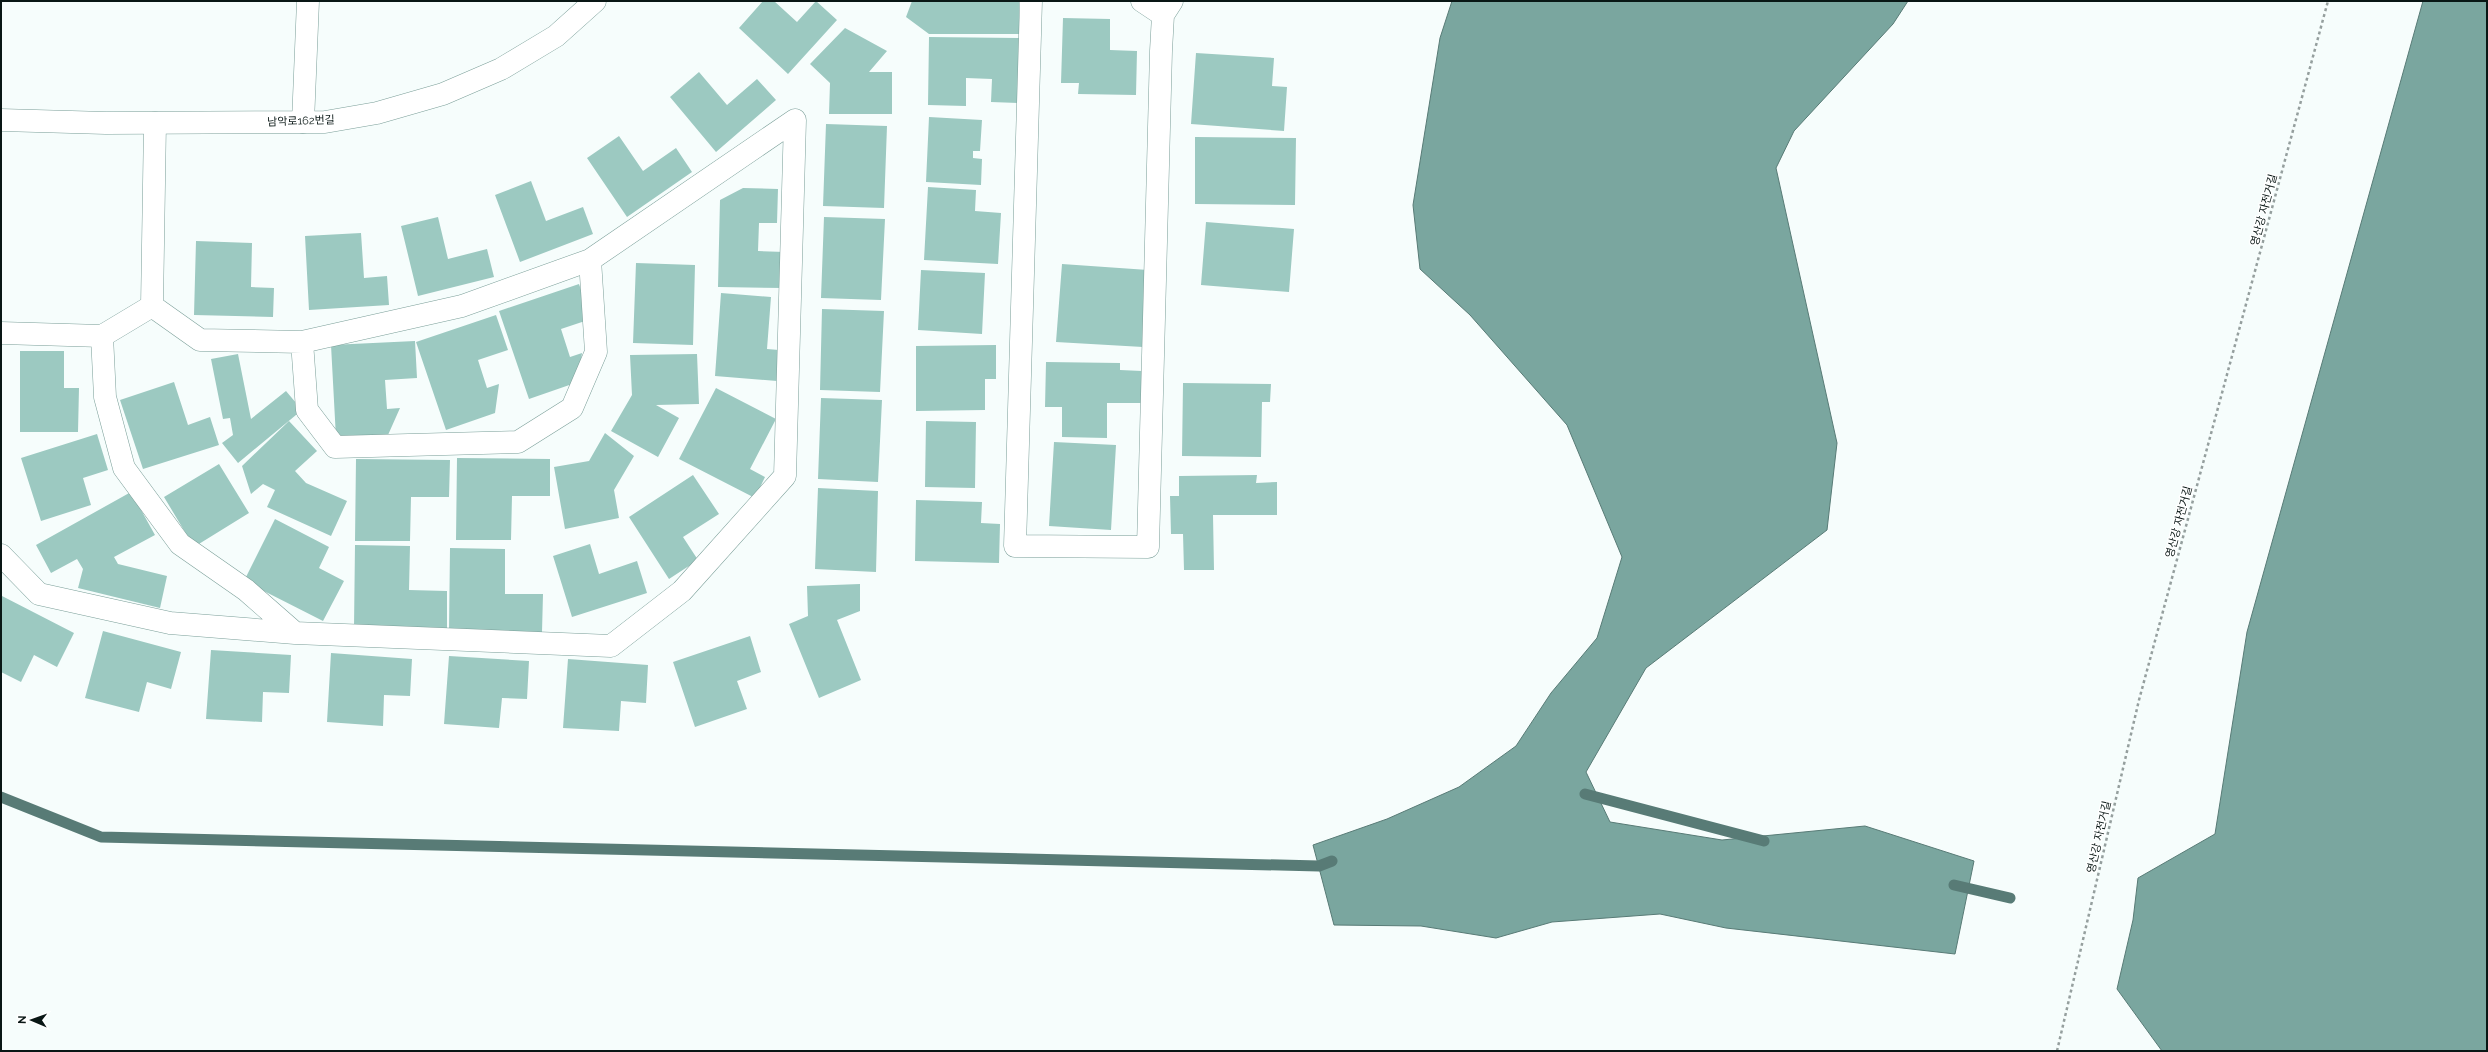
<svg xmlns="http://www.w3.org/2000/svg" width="2488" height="1052" font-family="Raleway,'Noto Sans KR',sans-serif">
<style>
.water{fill:#7aa69f;stroke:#587b76}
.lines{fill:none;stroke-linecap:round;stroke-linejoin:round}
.stream{stroke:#587b76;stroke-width:11}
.building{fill:#9cc9c1}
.minor-casing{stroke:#7b9f99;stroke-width:23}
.tertiary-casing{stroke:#7b9f99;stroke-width:23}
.path{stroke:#959f9e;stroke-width:2.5;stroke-dasharray:3 3;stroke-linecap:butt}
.minor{stroke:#fff;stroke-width:22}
.tertiary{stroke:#fff;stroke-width:22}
.labels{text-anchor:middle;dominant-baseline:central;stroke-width:3;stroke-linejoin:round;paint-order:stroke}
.street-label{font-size:11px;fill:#091715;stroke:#fff}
</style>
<rect width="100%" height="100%" fill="#f6fdfc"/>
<path class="water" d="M1452,1H1908L1893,24L1794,131L1776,168L1837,443L1827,530L1646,668L1586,772L1610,822L1722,840L1865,826L1974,861L1955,954L1726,928L1660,914L1552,922L1496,938L1421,926L1334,925L1313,845L1387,819L1459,787L1516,746L1551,693L1597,638L1622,557L1567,425L1470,315L1420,269L1413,205L1440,38Z
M2423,1H2487V1051H2162L2117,989L2133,920L2138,878L2215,834L2247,632Z"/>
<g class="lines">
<path class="stream" d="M1585,794L1764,841
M1,797L101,837L1319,866L1332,861
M1954,885L2010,898"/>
</g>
<path class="building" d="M763,1H774L797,22L816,1L837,20L788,74L739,28Z
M912,1H1019V34H929L906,17Z
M1063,18L1110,19V50L1137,51L1136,95L1078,94L1079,83H1061Z
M845,28L887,51L869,72H892V114H829L830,83L810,64Z
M929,37L1022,38L1021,103L991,102L992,79L966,78V106L928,105Z
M1196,53L1274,58L1272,86L1287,87L1284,131L1191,124Z
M699,72L727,105L757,79L776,100L716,152L670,97Z
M929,117L982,120L980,151H973V158L982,159L981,185L926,182Z
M826,124L887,126L884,208L823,206Z
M619,136L643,171L676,148L692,172L627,217L587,158Z
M1195,137L1296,138L1295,205L1195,204Z
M531,181L546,221L583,207L593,234L520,262L495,195Z
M928,187L976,190L975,211L1001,213L998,264L924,260Z
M743,188L778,189L777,223H759L758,251L785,252L784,288L718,287L720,200Z
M438,217L448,259L487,249L494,277L418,296L401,226Z
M824,217L885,219L881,300L821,298Z
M1206,222L1294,229L1289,292L1201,285Z
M361,233L364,278L387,276L389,305L309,310L305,236Z
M196,241L252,243L251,287L274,288L273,317L194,315Z
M636,263L695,265L693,345L633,343Z
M1062,264L1148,270L1143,347L1056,342Z
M921,270L985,273L982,334L918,330Z
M579,284L591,319L561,329L570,357L582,353L578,382L529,399L499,311Z
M721,293L771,297L767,349L779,350L777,381L715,376Z
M822,309L884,311L880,392L820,390Z
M496,315L508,350L478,360L487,388L499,384L495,413L446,430L416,342Z
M415,341L417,378L385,380L387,409L400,408L388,435L336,438L331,345Z
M996,345V379H985V410L916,411V346Z
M20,351H64V388H79L78,432H20Z
M238,354L251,419L286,391L302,410L238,463L222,443L233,435L230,418L223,419L211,359Z
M697,354L699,404L656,405L679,418L658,457L611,431L632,395L630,355Z
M1046,362L1120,363V370L1142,371L1141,403H1107V438L1062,437V407H1045Z
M174,382L188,425L210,417L219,445L143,469L120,400Z
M1183,383L1271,384L1270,402H1262L1261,457L1182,456Z
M716,388L776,419L750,469L765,477L755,498L679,459Z
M821,398L882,400L878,482L818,479Z
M289,421L317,451L295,471L306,483L347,501L331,536L267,507L275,490L263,484L251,494L242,466Z
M926,421L976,422L975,488L925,487Z
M605,433L634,456L614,490L619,518L565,529L554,467L589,461Z
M97,434L108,470L83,478L91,505L41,521L21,458Z
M1054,442L1116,445L1111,530L1049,526Z
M457,458L550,459V496H512L511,540H456Z
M356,459L450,460L449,497H411L410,541H355Z
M219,464L249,513L194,547L164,497Z
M693,475L719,514L683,537L698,560L669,579L629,517Z
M1257,475L1256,483L1277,482V515H1213L1214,570H1184L1183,534H1171L1170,496H1179V476Z
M818,488L878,491L876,572L815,569Z
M131,492L155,535L114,557L118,564L167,576L160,608L78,588L83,569L77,559L51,573L36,545Z
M916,500L982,502L981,523L1000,524L999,563L915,561Z
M275,519L329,547L319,568L344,581L323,621L244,581Z
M590,544L599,574L637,561L647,593L572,617L553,556Z
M355,545L410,546L409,590L447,591V628L354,627Z
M450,548L505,549V594H543L542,632L449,631Z
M860,584V611L837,620L861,680L819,698L789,624L808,616L807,586Z
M2,596L74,633L57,667L34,655L21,682L1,672Z
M103,631L181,652L171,689L147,682L139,712L85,698Z
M750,636L761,672L737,681L747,709L695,727L673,662Z
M211,650L291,655L289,693L263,692L262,722L206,719Z
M331,653L412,659L410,696L384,695L383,726L327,722Z
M449,656L529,661L527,699L502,698L499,728L444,724Z
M568,659L648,665L646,703L621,701L619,731L563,728Z"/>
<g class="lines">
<defs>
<path id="minor" d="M1031,1L1015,546L1148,547L1161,51L1163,15L1172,1
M1142,1L1163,15
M303,122L308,1
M1,333L102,336L152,306L155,123
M102,336L105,397L124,468L180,544L246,590L295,633
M302,342L307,410L335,447L518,442L572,408L596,352L590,260
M1,555L39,594L170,623L295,633L611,646L682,591L785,476L795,120L590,260L462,306L302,342L200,340L152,306"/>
<path id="tertiary" d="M1,120L106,123L325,122L377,113L443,94L501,69L556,36L595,1"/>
</defs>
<use href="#minor" class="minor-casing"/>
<use href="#tertiary" class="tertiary-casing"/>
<path class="path" d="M2057,1051L2139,700L2328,1"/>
<use href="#minor" class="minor"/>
<use href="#tertiary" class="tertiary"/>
</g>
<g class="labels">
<g class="street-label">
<text transform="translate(301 121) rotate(-2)">남악로162번길</text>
<text transform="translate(2264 210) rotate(-75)">영산강 자전거길</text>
<text transform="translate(2179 522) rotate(-75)">영산강 자전거길</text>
<text transform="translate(2099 837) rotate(-77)">영산강 자전거길</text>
</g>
</g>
<rect width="2488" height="1052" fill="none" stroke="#091715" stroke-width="4"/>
<g transform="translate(32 1020) rotate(272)" stroke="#ffffff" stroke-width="3" paint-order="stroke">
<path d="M0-3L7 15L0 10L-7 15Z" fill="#091715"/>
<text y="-6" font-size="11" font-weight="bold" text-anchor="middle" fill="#091715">N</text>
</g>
</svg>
